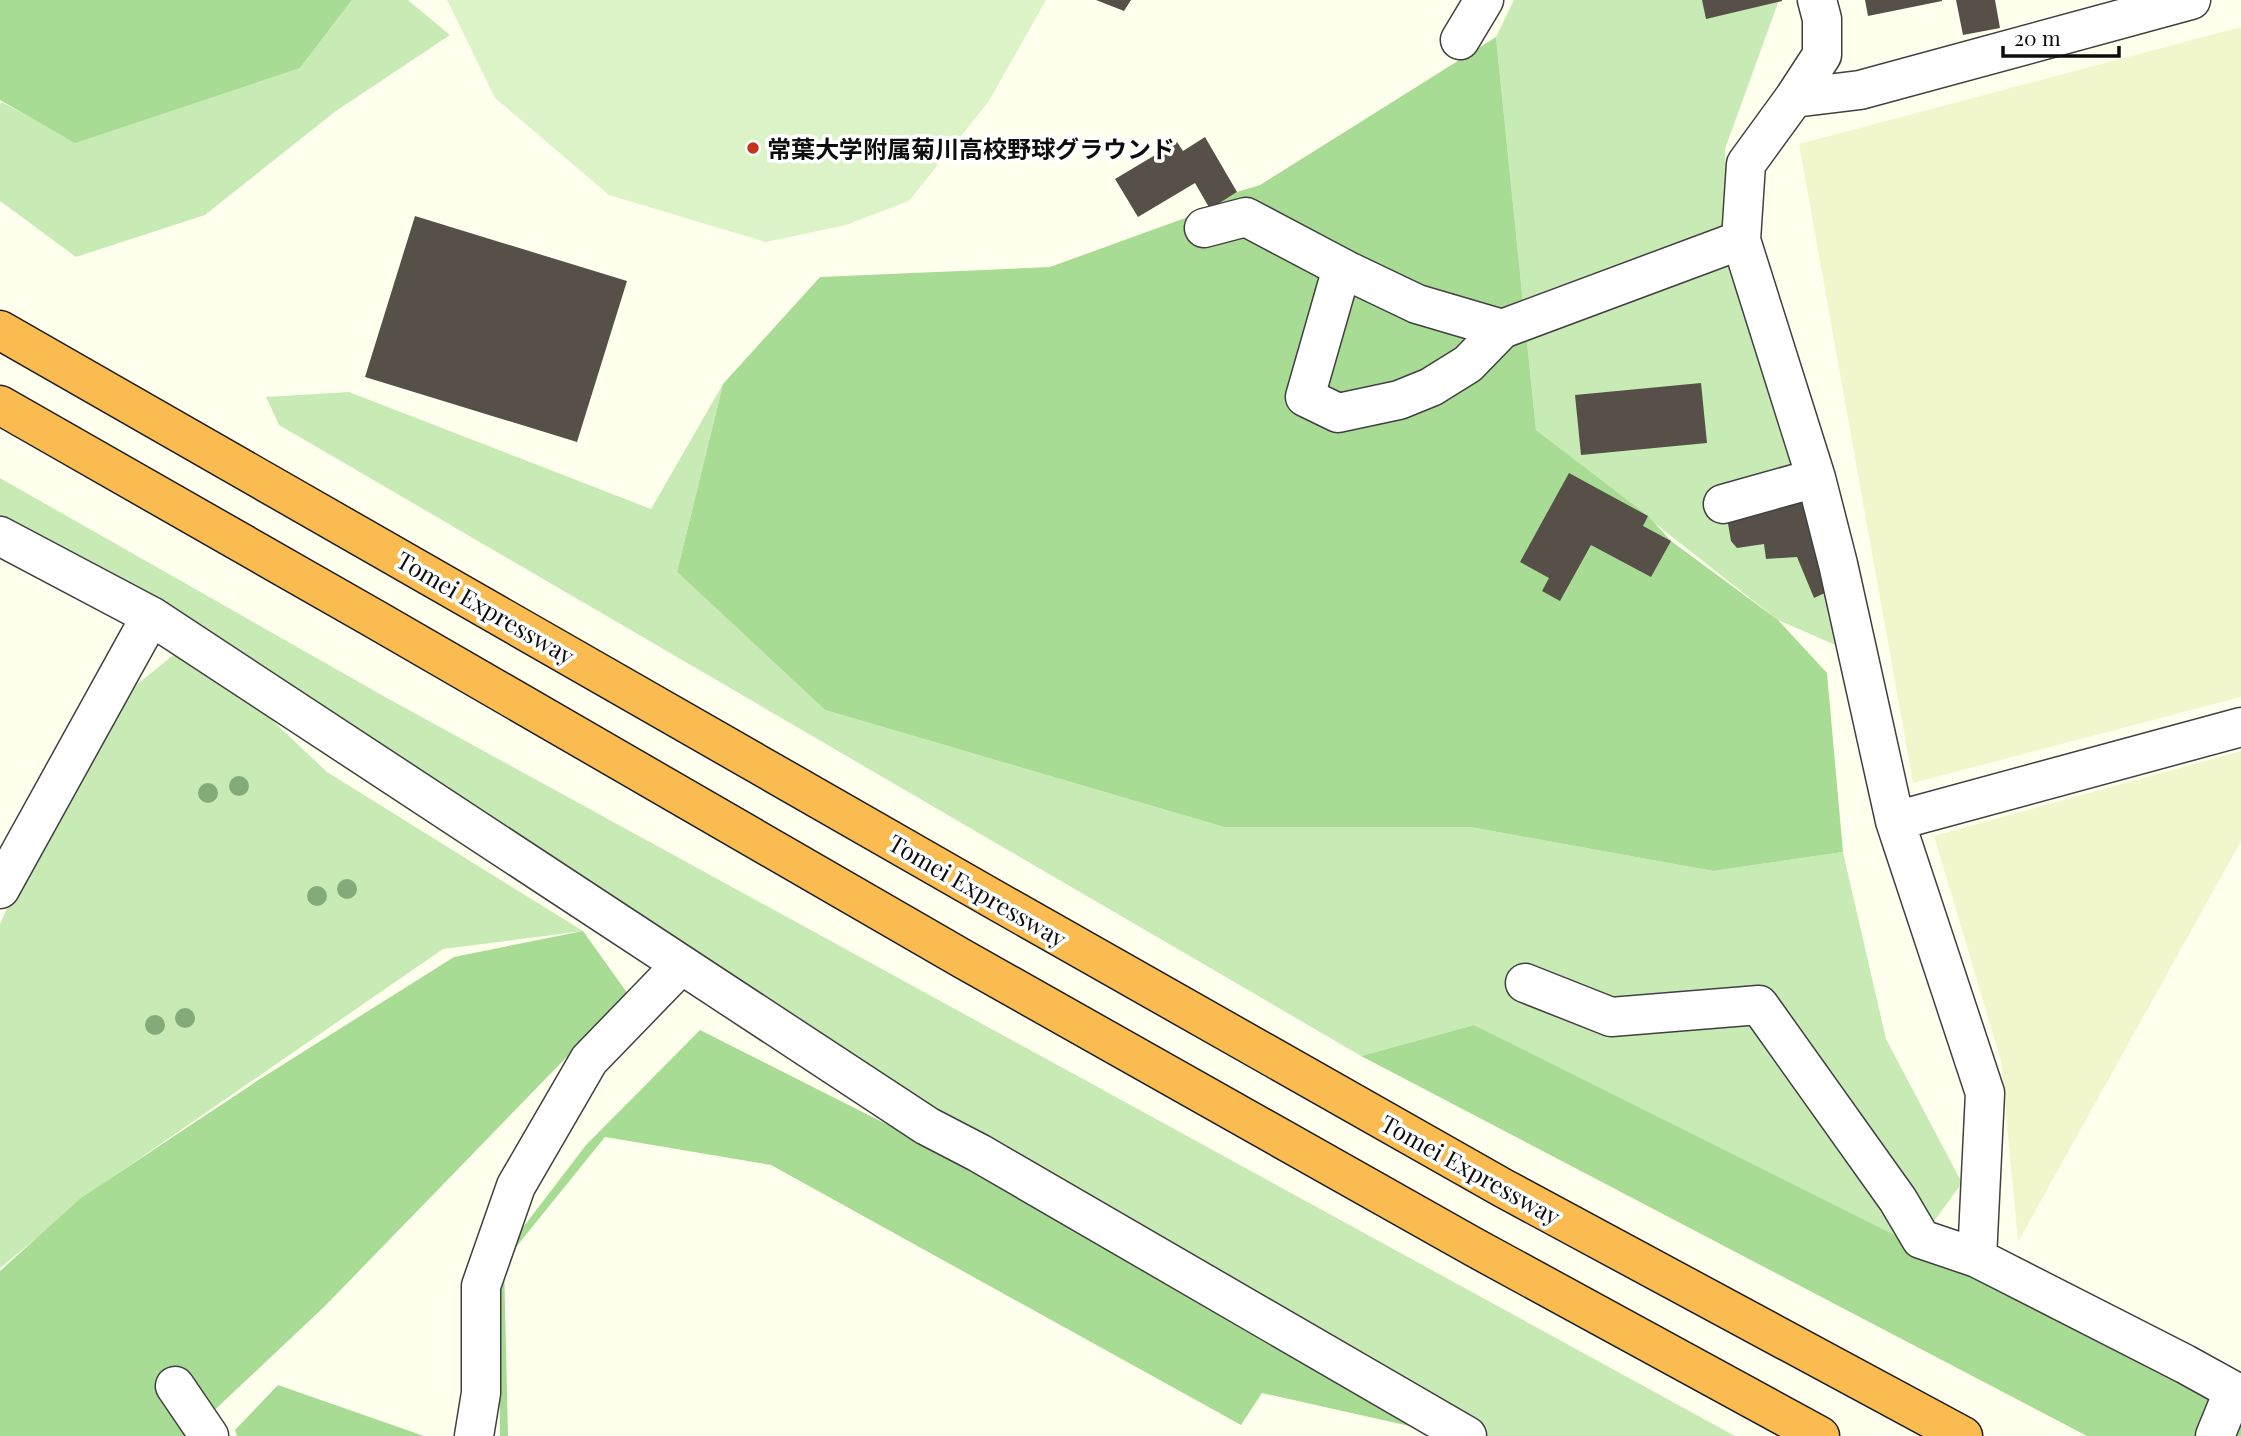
<svg xmlns="http://www.w3.org/2000/svg" width="2241" height="1436" font-family="'Playfair Display','Noto Sans JP',serif">
<style>
.farmland{fill:#f2f6cc}
.green{fill:#c8ebb5}
.forest{fill:#a8dc94}
.pitch{fill:#dcf2c7}
.building{fill:#565049}
.lines{fill:none;stroke-linecap:round;stroke-linejoin:round}
.minor-casing{stroke:#404040;stroke-width:41}
.highway-casing{stroke:#1e1e1e;stroke-width:41}
.minor{stroke:#fff;stroke-width:38}
.highway{stroke:#fabc50;stroke-width:38}
.tree{fill:#83ab7a}
.poi-dot{fill:#c3341f;stroke:#fff;stroke-width:2.5}
.labels{text-anchor:middle;dominant-baseline:central;stroke-width:7;stroke-linejoin:round;paint-order:stroke}
.poi-label{font-size:24px;font-weight:bold;fill:#0d0d0d;stroke:#fff;text-anchor:start}
.street-label{font-size:24px;fill:#0d0d0d;stroke:#fff}
</style>
<rect width="100%" height="100%" fill="#ffffed"/>
<path class="farmland" d="M2241,27V697L1913,783L1799,144Z
M2241,751V841L2018,1242L2001,1061L1934,836Z"/>
<path class="green" d="M352,0H408L450,35L336,111L205,215L76,257L0,201V104L2,102L63,135L300,68Z
M1514,0H1779L1725,149L1729,270L1805,498L1840,647L1778,620L1536,430L1496,37Z
M723,384L677,572L825,710L1224,827H1470L1713,871L1843,852L1886,1039L1962,1183L1921,1239L1903,1243L1474,1025L1361,1056L279,425L266,397L349,392L651,509Z
M0,478L387,698L1735,1436H1478L1341,1363L220,671L327,772L583,931L443,949L104,1183L0,1268V924L92,721L182,648L0,542Z"/>
<path class="forest" d="M0,0H352L300,68L75,143L0,100Z
M1496,37L1536,430L1648,516L1671,541L1778,620L1827,673L1843,852L1713,871L1470,827H1224L825,710L677,572L723,384L820,277L1050,267L1210,209L1237,192L1260,185Z
M583,931L628,994L325,1306L187,1436H0V1271L81,1198L260,1079L454,957Z
M1474,1025L2241,1408V1436H2087L1361,1056Z
M700,1030L1322,1344L1454,1436L1262,1393L1241,1425L771,1165L605,1137L504,1262L508,1436H500L498,1260L586,1145Z
M278,1385L424,1436H237L235,1430Z"/>
<path class="pitch" d="M447,0H1046L989,101L909,201L846,225L766,242L609,195L495,98Z"/>
<path class="building" d="M1096,0H1131L1124,11Z
M1702,0H1782V1L1706,19Z
M1865,0H1942V1L1868,16Z
M1956,0H1995L2000,28L1963,35Z
M1205,137L1237,192L1210,209L1195,183L1138,217L1115,179L1177,142L1183,151Z
M415,216L627,281L577,442L365,377Z
M1701,383L1707,443L1581,455L1575,395Z
M1569,473L1648,516L1643,526L1671,541L1651,577L1591,545L1560,601L1542,591L1549,578L1520,562Z
M1805,498L1827,592L1814,598L1797,557L1766,559L1764,544L1737,548L1731,541L1727,518Z"/>
<g class="lines">
<defs>
<path id="minor" d="M1817,0L1822,19V55L1794,98L1746,164L1741,240L1816,478L1838,564L1895,821L1985,1093L1977,1258L2185,1364L2241,1395
M1460,40L1484,0
M1794,98L1860,90L2191,0
M1204,228L1246,217L1350,272L1417,304L1502,329L1741,240
M1342,268L1305,397L1338,413L1399,400L1431,387L1468,364L1502,329
M1723,504L1816,478
M0,536L151,616L927,1126L979,1153L1467,1436
M1895,821L2241,727
M0,889L151,616
M1525,983L1611,1017L1759,1005L1898,1200L1921,1239L1977,1258
M175,1386L209,1436
M474,1436L481,1393V1286L516,1186L589,1060L681,965
M2215,1436L2233,1392"/>
<path id="highway" d="M0,330L995,900L1503,1188L1963,1436
M0,405L373,618L963,959L1472,1246L1820,1436"/>
</defs>
<use href="#minor" class="minor-casing"/>
<use href="#highway" class="highway-casing"/>
<use href="#minor" class="minor"/>
<use href="#highway" class="highway"/>
</g>
<g class="tree">
<circle cx="239" cy="786" r="10"/>
<circle cx="208" cy="793" r="10"/>
<circle cx="347" cy="889" r="10"/>
<circle cx="317" cy="896" r="10"/>
<circle cx="185" cy="1018" r="10"/>
<circle cx="155" cy="1025" r="10"/>
</g>
<circle class="poi-dot" cx="753" cy="148" r="7"/>
<g class="labels">
<g class="poi-label">
<text x="767" y="148">常葉大学附属菊川高校野球グラウンド</text>
</g>
<g class="street-label">
<text transform="translate(486 607) rotate(30)">Tomei Expressway</text>
<text transform="translate(978 890) rotate(30)">Tomei Expressway</text>
<text transform="translate(1471 1169) rotate(29)">Tomei Expressway</text>
</g>
</g>
<path d="M2003 46v10h116v-10" fill="none" stroke="#0d0d0d" stroke-width="3.5"/>
<text x="2014" y="46" font-size="21" fill="#0d0d0d" stroke="#ffffff" stroke-width="5" paint-order="stroke">20 m</text>
</svg>
